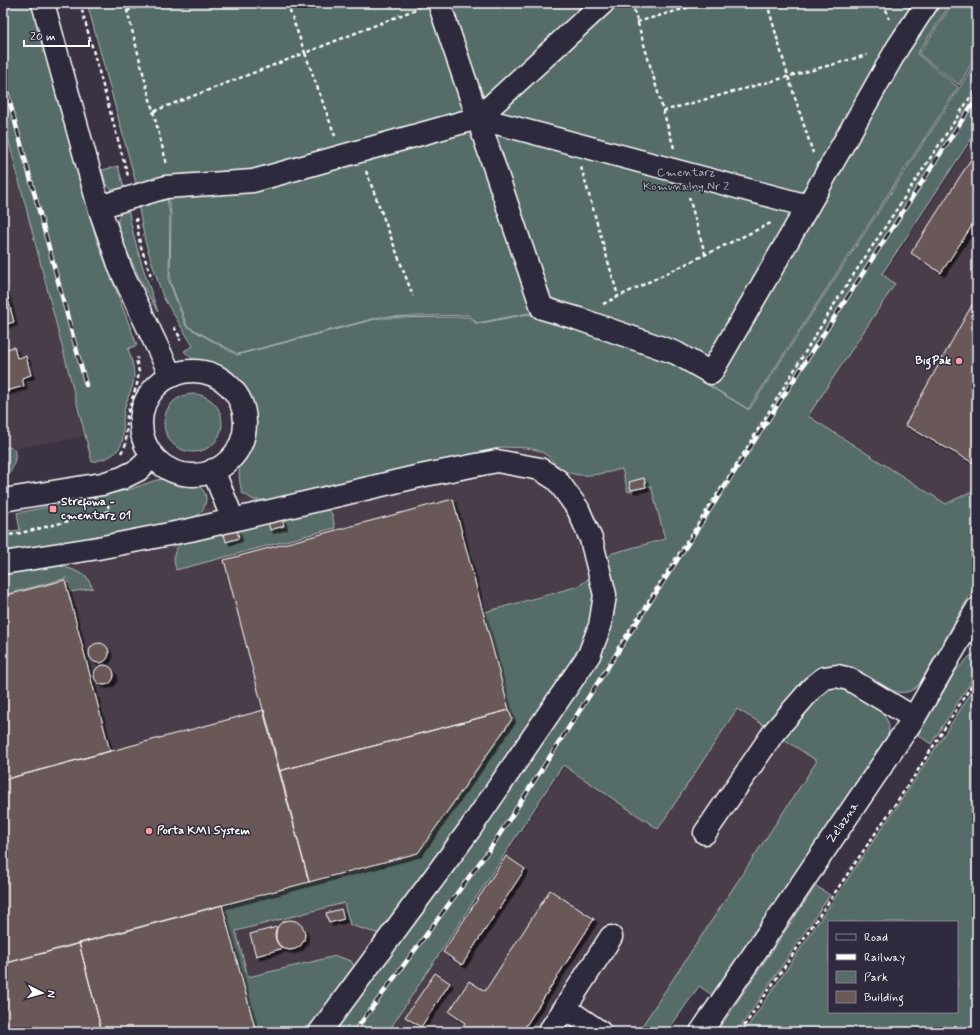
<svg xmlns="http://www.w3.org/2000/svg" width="980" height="1035" font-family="Mynerve,sans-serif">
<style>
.built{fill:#493e4a}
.green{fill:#576c67;stroke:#abb6b3;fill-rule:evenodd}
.building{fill:#6b5959;stroke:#fff;filter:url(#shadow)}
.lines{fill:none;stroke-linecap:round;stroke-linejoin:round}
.minor-casing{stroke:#fff;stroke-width:25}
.path{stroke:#fff;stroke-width:2.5;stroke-dasharray:4 3;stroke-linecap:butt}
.minor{stroke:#2f2a3d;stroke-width:22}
.rail-casing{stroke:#fff;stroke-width:4.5}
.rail{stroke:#2f2a3d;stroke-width:3;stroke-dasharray:9;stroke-linecap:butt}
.poi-dot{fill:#ff9aa2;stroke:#2f2a3d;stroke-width:1.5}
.labels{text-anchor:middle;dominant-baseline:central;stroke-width:3;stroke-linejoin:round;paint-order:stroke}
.park-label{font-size:12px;fill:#abb6b3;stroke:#2f2a3d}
.poi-label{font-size:12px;font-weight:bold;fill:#fff;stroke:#2f2a3d;text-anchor:start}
.street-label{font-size:12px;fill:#fff;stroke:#2f2a3d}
</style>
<defs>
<filter id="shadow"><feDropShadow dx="3.5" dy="3.5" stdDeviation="0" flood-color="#0009"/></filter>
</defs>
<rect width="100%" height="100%" fill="#3b3343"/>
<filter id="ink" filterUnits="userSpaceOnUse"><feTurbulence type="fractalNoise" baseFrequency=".025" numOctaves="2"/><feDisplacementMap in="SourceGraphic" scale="8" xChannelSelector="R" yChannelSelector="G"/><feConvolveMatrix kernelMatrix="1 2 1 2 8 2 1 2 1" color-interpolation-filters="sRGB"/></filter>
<g filter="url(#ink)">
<path class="built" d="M3,122L84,436L3,450Z
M977,133V504L931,523L785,427Z
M525,437L706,490L334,1032H3V544L186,512L416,458Z
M735,509L882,665L640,1032H389Z"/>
<path class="green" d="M3,3H31L85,200L96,238L137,345L128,349C131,358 134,367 134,376C134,388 126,399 124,411C122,421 125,437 121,445C115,457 104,459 92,462L3,119Z
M87,3H951L917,54L958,87L748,409L672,363L529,313L477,323L469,315L380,317L238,354L187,326L170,281L171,213L166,187H137Z
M953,3H977V54L959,85L919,54Z
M977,58V130L882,274L895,284L808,416L946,504L970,492L977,496V583L920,683C902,707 874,679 855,670C850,667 843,667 837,665L769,728L737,709L658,829L563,765L388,1032H332L604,640L613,619L615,597L608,557L613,553L665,539L651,486L628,492L622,469C605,473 584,479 567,472C558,469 553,459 545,454C534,446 517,448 503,447L270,500H254L242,493C240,484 238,475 240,466C242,461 246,457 248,453C258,430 256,402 239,384C232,377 223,370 213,367C207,364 199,363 193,359C190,357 187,354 184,351L193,346L163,297L145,241L138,204L166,195L170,214L169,281L186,326L237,355L380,318L469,317L477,324L528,314L672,363L749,410L960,87Z
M118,166L125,191C108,194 106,184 102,170Z
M128,208C134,244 146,277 158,312C145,289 133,267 124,243C122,237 118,231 118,225C117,217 121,211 128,208Z
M164 423a29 29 0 1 1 58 0a29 29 0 1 1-58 0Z
M9,447L14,449C18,458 12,474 3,480V448Z
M167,479C178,480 193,481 201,488C204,490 206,495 206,499C205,517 191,518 176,522L3,555V532L20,530L17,513L128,490L156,480Z
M323,509L329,510L332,514L335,528L176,570C173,556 172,552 183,541Z
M51,563L71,569L86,576L93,588L71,592L67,578L3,595V570Z
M593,575L597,595L583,649L383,935L350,925L344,903L236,931L248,977L336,956L351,961L357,971L311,1032H257L225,907L419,855L513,719L485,612L579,586Z
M977,654V669L969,685L931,744L918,735L955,672L970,656Z
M977,684V1032H744L916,778ZM829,922H957V1012H829Z
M838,687C853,693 887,708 889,727C889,729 888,733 888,736L712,995L699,986L667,1032H638L817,761L782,738L820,693L828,688Z
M816,886L830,895L737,1032H717Z"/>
<path class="building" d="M977,150V218L941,273L911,253Z
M3,280L14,322L3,325Z
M977,296V465L905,425Z
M14,347L17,358L26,356L31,375L22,378L24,386L3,392V350Z
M644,478L646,487L631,490L629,482Z
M453,499L509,710L279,771L224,560Z
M282,519L284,526L270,530L268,522Z
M237,530L239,538L226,542L224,534Z
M65,580L110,751L3,780V596Z
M89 653a10 10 0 1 1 20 0a10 10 0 1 1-20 0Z
M94 675a10 10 0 1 1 20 0a10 10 0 1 1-20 0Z
M264,710L309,882L3,964V780Z
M509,710L512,719L418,853L309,882L279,771Z
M506,856L525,869L462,965L443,952Z
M550,890L594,919L522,1032H459L465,1023L449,1012L469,981L485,991Z
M222,905L256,1032H102L79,943Z
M341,909L344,919L329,923L326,913Z
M275 935a15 15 0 1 1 30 0a15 15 0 1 1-30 0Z
M277,927L276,933V939L279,945L284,948L256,956L250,934Z
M79,943L102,1032H3V964Z
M435,973L450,983L421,1027L405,1017Z"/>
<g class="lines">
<defs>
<path id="minor" d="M43,3L99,207L121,270L171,376
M439,3L542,308L576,318L676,353L711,373L808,206L478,118
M808,206L898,47L927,3
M99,207L166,187L253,181L478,118L603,3
M141 423a52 52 0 1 1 104 0a52 52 0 1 1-104 0Z
M213,470L233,520
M3,500L102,484L122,478L138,470L153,456
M3,563L98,548L190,530L420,476L497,461L540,469L557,480L578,509L591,539L605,595L600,626L589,655L470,829L320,1032
M705,833L774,732L813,687L824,678L837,676L849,679L914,718
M549,1032L565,1008
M600,1032L565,1008L611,937
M701,1032L914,718L977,609"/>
</defs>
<use href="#minor" class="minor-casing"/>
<path class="path" d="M80,3L128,176
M125,3L167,165
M632,3L674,148
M767,3L788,76L813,153
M884,3L889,19
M127,11L146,3
M637,22L704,3
M154,111L305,53L287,3
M663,111L867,55
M335,136L305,53L419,8
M581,167L618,296
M366,171L413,296
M689,197L705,254
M136,218L140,244L152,279
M603,304L771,223
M174,327L181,339L179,340
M121,453L126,444L127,415L137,384L139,372L136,359L138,358
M3,536L21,533L109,511L108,505
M617,649L743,454L837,300L977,87
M740,1032L913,778L977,677"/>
<use href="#minor" class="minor"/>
<defs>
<path id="rail" d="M3,77L86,385
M354,1032L492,846L977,97"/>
</defs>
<use href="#rail" class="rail-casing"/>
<use href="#rail" class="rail"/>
</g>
</g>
<g class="poi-dot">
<circle cx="959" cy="361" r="4"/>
<rect x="49" y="505" width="8" height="8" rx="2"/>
<circle cx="149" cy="831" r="4"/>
</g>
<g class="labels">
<g class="park-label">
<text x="686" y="173">Cmentarz<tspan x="686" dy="14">Komunalny Nr 2</tspan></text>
</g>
<g class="poi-label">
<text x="951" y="361" text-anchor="end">BigPak</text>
<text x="61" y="502">Strefowa -<tspan x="61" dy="14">cmentarz 01</tspan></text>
<text x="157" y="831">Porta KMI System</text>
</g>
<g class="street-label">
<text transform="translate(843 823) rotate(-56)">Żelazna</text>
</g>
</g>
<rect width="980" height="1035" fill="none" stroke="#2f2a3d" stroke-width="16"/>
<rect x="8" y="8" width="964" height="1019" fill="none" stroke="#fff" stroke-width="1.5" filter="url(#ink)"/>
<rect x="828" y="921" width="130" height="92" fill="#2f2a3d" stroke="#827f8b"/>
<rect x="836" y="934" width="20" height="6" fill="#2f2a3d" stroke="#827f8b"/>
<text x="864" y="941" font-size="12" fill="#ffffff">Road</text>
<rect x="836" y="954" width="20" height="6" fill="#ffffff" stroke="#827f8b"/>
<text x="864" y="961" font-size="12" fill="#ffffff">Railway</text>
<rect x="836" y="971" width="20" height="12" fill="#576c67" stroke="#827f8b"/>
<text x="864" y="981" font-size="12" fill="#ffffff">Park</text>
<rect x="836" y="991" width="20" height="12" fill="#6b5959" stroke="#827f8b"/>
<text x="864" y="1001" font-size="12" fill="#ffffff">Building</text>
<g transform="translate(42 993) rotate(96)" stroke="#2f2a3d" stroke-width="3" paint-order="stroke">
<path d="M0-3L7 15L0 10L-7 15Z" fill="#ffffff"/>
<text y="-6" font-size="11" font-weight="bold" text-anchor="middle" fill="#ffffff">N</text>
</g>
<path d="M24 40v6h65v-6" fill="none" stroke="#ffffff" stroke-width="2"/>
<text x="30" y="40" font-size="12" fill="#ffffff" stroke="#2f2a3d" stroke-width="3" paint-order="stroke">20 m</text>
</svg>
